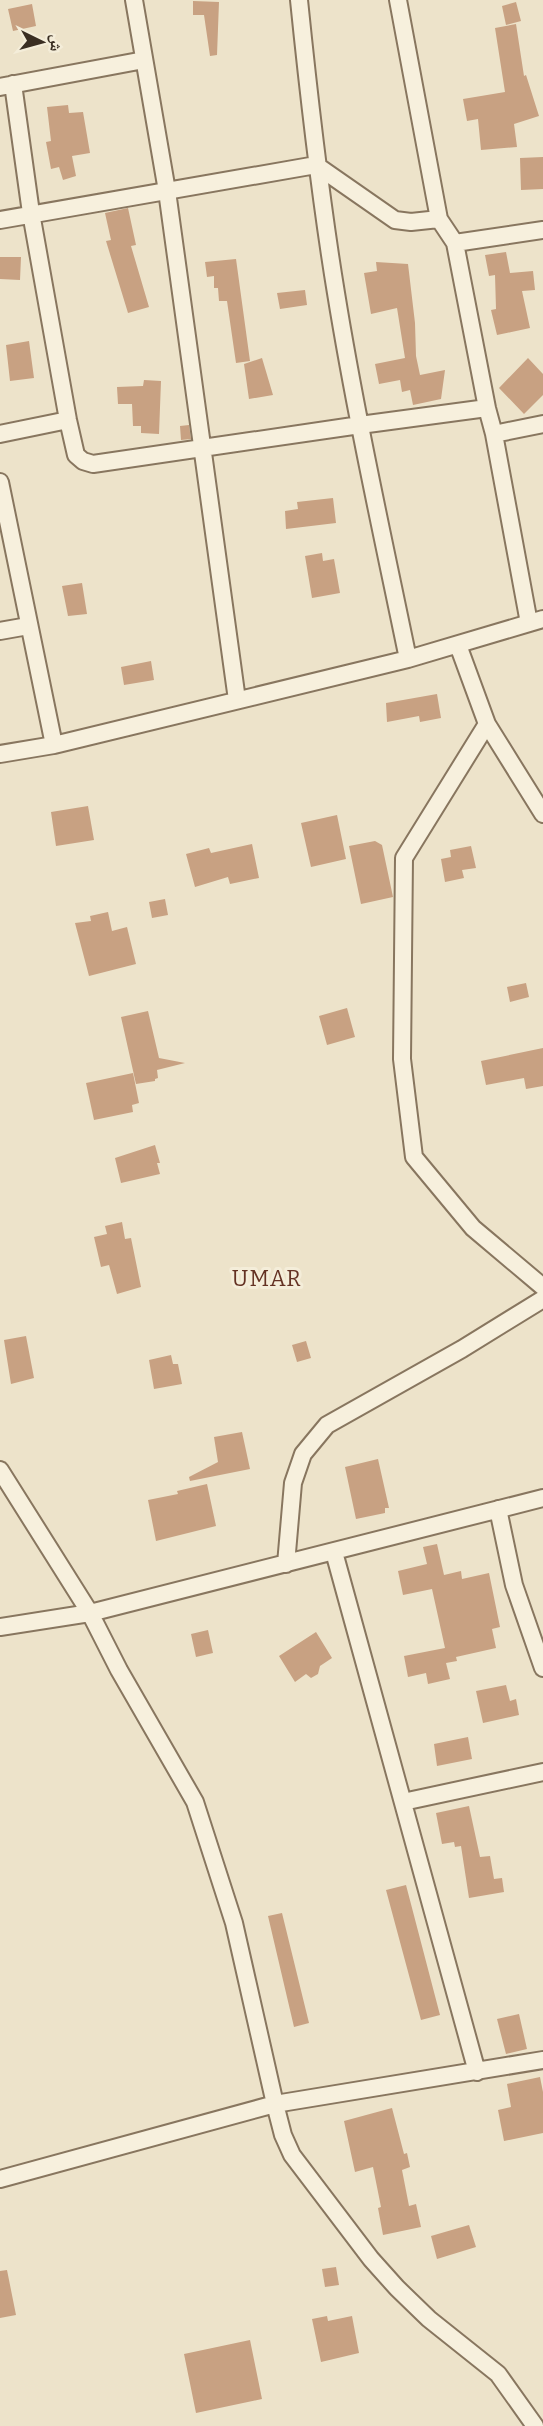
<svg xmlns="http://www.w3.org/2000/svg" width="543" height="2426" font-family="Bitter,'Noto Naskh Arabic',serif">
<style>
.building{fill:#c8a182}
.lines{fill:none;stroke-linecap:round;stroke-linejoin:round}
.minor-casing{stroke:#88765f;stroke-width:20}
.minor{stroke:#f7f0dd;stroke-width:16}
.labels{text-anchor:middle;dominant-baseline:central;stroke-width:6;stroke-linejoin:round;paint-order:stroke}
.quarter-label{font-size:22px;letter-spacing:1.5px;fill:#643223;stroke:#f4edd9}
</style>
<rect width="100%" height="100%" fill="#ede3ca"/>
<path class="building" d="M193,1L219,2L217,55L210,56L204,15H193Z
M516,2L521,21L506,25L502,6Z
M32,4L36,26L13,31L8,9Z
M516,24L524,76L526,75L539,116L514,124L517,147L481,150L478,119L467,121L463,99L505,92L495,28Z
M68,105L69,113L83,112L90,153L72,156L76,176L63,180L59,167L51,169L46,142L51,141L47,107Z
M543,157V189L521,190L520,158Z
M128,208L136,245L131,246L149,307L128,313L106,241L111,240L105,213Z
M506,252L510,273L533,271L535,290L522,291L530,328L497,335L491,310L496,309L495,275L489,276L485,255Z
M0,257H21L20,280L0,279Z
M236,259L250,361L236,363L227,301H219L218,288H214V276L207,277L205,262Z
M376,262L408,264L415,323L416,356L420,375L445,370L441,399L413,405L410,390L402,392L400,380L379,384L375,364L405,358L397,308L371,314L364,273L377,271Z
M305,290L307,305L280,309L277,293Z
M29,341L34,378L10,381L6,345Z
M262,358L273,395L249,399L244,364Z
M528,358L543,374V395L524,414L499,388Z
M144,380L161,381L159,434L141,433V426H133L132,404H118L117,387L143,386Z
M189,425L191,439L181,440L180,426Z
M333,498L336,523L286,529L285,511L298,509L297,502Z
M322,553L323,561L334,559L340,593L312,598L305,556Z
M82,583L87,614L68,616L62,586Z
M151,661L154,680L124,685L121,667Z
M437,694L441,718L420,722L419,716L387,722L386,703Z
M88,806L94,840L56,846L51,812Z
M337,815L346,859L311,867L301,823Z
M375,841L382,845L393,897L361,904L349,846Z
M252,844L259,878L230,884L228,877L195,887L186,854L209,848L211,853Z
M471,846L476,868L462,870L464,878L445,882L441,859L451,857L450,850Z
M165,899L168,915L152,918L149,902Z
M108,912L112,931L127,927L136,964L89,976L75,923L91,921L90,916Z
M526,983L529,997L510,1002L507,987Z
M347,1008L355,1037L327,1045L319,1016Z
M148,1011L159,1058L185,1063L157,1070L158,1078L155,1079V1081L136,1084L121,1017Z
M543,1048V1086L526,1089L524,1078L486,1085L481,1061Z
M133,1073L139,1103L132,1105L133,1112L94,1120L86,1083Z
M155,1145L160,1163H157L160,1174L121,1183L115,1158Z
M122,1222L125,1239L131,1238L141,1287L117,1294L109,1265L101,1267L94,1237L107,1234L105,1226Z
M26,1336L34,1378L11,1384L4,1340Z
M306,1341L311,1358L297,1362L292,1345Z
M171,1355L173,1364H178L182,1384L154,1389L149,1360Z
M242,1432L250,1469L190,1481L189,1477L218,1462L214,1437Z
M378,1459L389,1508H385V1513L356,1519L345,1467Z
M207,1484L216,1526L156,1541L148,1500L178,1494L177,1491Z
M437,1544L444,1575L461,1571L462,1579L489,1573L500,1627L492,1629L496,1648L456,1657L457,1661L446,1663L450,1679L428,1684L426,1673L408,1677L404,1656L445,1648L432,1589L403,1595L398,1571L427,1564L423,1547Z
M208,1630L213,1653L196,1657L191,1634Z
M316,1632L332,1658L320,1666L318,1674L311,1678L306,1674L295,1682L279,1656Z
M506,1685L510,1701L516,1699L519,1715L483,1723L476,1691Z
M468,1737L472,1759L437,1766L434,1744Z
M469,1806L480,1857L490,1856L494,1879L502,1878L504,1892L469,1898L461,1846L455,1847L454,1842L442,1844L436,1813Z
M406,1885L440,2015L421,2020L386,1890Z
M282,1913L309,2023L294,2027L268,1916Z
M519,2014L527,2049L506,2054L497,2019Z
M540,2077L543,2092V2133L504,2141L498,2110L511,2107L507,2084Z
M392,2108L404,2154L407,2153L410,2167L402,2170L409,2206L416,2204L421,2227L383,2235L378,2208L381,2207L373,2167L355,2172L344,2121Z
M469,2225L476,2247L437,2259L431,2236Z
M336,2267L339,2285L325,2287L322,2269Z
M7,2270L16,2315L0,2318V2271Z
M327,2316L328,2321L352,2316L359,2353L321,2362L312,2319Z
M250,2340L262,2399L196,2413L184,2354Z"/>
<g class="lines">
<defs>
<path id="minor" d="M134,0L167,191L237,700
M299,0C309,98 320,196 336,293C356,416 383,538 408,659
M398,0L439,219L455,243L487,408L494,434L529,623
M13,84L31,213L68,420L76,455L83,461L93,464L360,425L487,408
M0,87L144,60
M0,220L316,165L395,220L411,222L439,219
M455,243L543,230
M0,434L68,420
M494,434L543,424
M0,482L54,745
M0,631L28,626
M458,645L487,724L543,814
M487,724L404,858L402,1059L414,1157L473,1228L543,1287
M0,754L54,745L408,659L543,619
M0,1470L90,1613L119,1670L195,1802L234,1923L275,2104L283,2135L292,2155L371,2259L397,2288L429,2319L498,2374L535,2426
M498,1509L514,1585L543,1668
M334,1552L477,2072
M286,1564L293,1483L303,1454L327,1425L462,1349L543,1299
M0,1627L90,1613L543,1498
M403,1802L543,1772
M0,2179L275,2104L543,2060"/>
</defs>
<use href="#minor" class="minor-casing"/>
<use href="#minor" class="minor"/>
</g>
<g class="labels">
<g class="quarter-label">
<text x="267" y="1278">UMAR</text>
</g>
</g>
<g transform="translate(42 42) rotate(95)" stroke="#f4edd9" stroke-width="4.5" paint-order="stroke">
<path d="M0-4.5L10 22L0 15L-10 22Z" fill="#3a2e22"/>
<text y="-9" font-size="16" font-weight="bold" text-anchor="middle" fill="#3a2e22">ش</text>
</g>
</svg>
